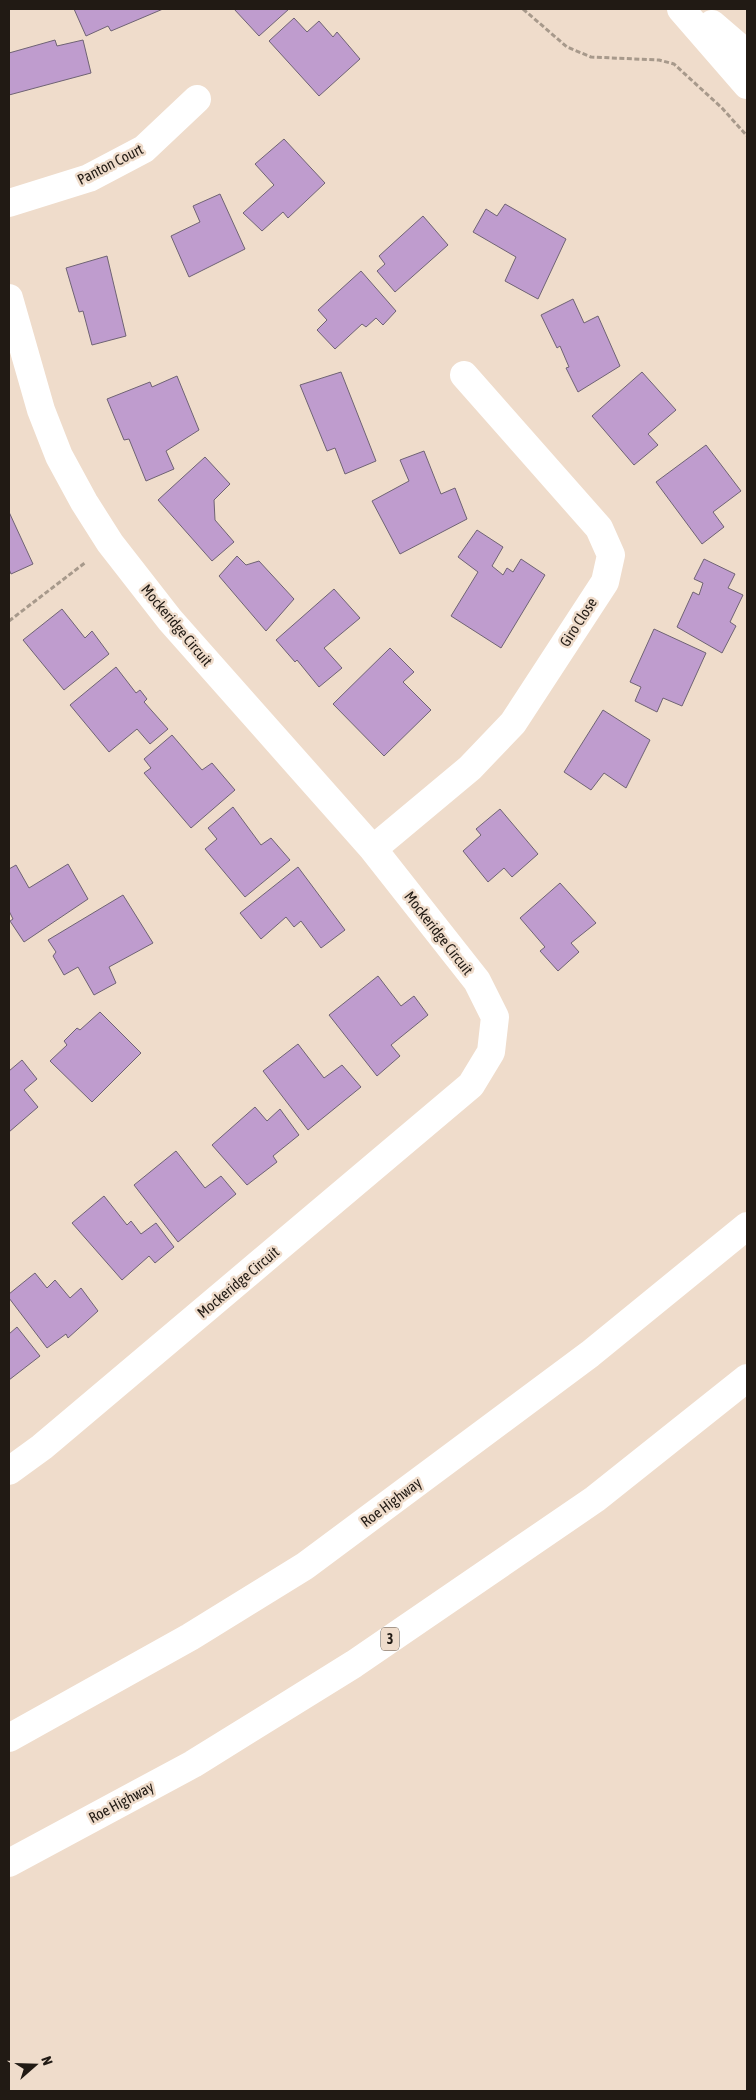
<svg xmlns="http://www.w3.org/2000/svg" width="756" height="2100" font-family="'Asap Condensed',sans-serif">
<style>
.building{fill:#bf9cce;stroke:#6f6374}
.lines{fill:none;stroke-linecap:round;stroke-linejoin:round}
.path{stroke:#a7998b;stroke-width:3;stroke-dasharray:5 2.5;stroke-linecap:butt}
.minor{stroke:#fff;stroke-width:28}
.secondary{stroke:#fff;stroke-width:28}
.trunk{stroke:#fff;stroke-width:28}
.labels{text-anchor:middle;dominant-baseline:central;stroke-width:5;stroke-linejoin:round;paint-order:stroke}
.shield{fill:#efdccb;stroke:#5f544b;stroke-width:1}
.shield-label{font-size:14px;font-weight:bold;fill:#211a14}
.street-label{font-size:15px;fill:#211a14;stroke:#efdccb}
</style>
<rect width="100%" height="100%" fill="#efdccb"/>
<path class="building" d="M74,9H163L111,31L108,26L86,36Z
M234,9H289L259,36Z
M294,18L307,32L319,21L333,37L337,32L360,59L319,96L269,41Z
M55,40L57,46L83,40L91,73L9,95V53Z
M284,139L325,183L288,218L283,212L262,231L243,213L274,185L255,164Z
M220,194L245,249L189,277L171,236L200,222L193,206Z
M505,204L566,239L538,299L505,281L516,257L473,232L486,209L497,216Z
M423,216L448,245L395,292L377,271L385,264L379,256Z
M107,256L126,336L92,345L83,311L79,312L66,268Z
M361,271L396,311L383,325L376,318L366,327L362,324L335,349L317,330L327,320L318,310Z
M573,299L584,323L598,316L620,366L578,392L566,368L569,367L560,346L557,348L541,315Z
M341,372L376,461L345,474L335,448L327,451L300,385Z
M642,372L676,410L648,434L658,445L634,465L592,416Z
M177,376L199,430L166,451L174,469L146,481L129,439L124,440L107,399L150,382L152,387Z
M706,445L741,491L713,512L724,527L702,544L656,482Z
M424,451L441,494L455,488L467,519L400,554L372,501L409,481L400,460Z
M205,457L230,484L214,500L215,520L234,542L212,561L158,500Z
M9,512L33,564L11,574L9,569Z
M477,530L503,547L492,566L503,575L507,568L513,572L521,559L545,575L501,648L451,616L478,572L458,557Z
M237,556L246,565L259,561L294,599L266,631L219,576Z
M704,559L735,574L728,588L743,595L730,622L736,626L722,653L677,627L693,592L699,595L703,583L694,579Z
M334,589L360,618L324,648L342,668L319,687L297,660L295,662L276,640Z
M62,609L85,638L92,631L109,654L64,690L23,640Z
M654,629L706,653L682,706L663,698L657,712L635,701L641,687L630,682Z
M390,648L414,672L403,682L431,710L384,756L333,704Z
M116,667L136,693L140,690L147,699L144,702L168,729L150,744L137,729L109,752L70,705Z
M603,710L650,740L626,788L604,773L591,790L564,772Z
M172,735L202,770L212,763L235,790L191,828L144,773L151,768L144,759Z
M233,807L261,845L271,838L290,860L245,897L205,849L217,839L208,828Z
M500,809L538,854L512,877L504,868L488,882L463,851L481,835L476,829Z
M68,864L88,899L24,942L10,921L13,919L9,911V869L16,865L29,888Z
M298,867L345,930L321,948L301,921L294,927L286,917L261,939L240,913Z
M560,883L596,923L571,943L579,952L558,971L540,951L545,947L520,918Z
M123,895L153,943L109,967L116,983L94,995L78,967L64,975L53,956L56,952L48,940Z
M378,976L401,1006L414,996L428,1015L391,1045L400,1056L377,1076L329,1015Z
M100,1012L141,1053L92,1102L50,1061L67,1045L64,1041L77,1028L80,1030Z
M298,1044L324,1078L342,1065L361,1087L308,1130L263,1071Z
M22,1060L37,1079L24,1090L38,1107L9,1132V1071Z
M255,1107L267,1121L280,1109L299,1135L273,1156L277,1162L247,1185L212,1145Z
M176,1151L205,1188L221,1176L236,1194L178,1242L134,1185Z
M104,1196L127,1225L131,1221L141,1234L156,1223L174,1247L155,1263L149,1256L122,1280L72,1223Z
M35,1273L47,1288L55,1280L70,1298L81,1288L98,1311L68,1338L66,1334L47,1348L9,1298V1294Z
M17,1327L40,1356L9,1380V1334Z"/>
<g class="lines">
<path class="path" d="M523,9L567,47L591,57L659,60L674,64L722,108L747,136
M9,621L86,562"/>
<path class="minor" d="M9,203L89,178L144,149L197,99
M9,298L41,410L59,456L84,502L110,543L170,620L373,849L477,981L495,1017L491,1052L471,1085L42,1447L9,1471
M373,849L470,768L513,723L605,582L611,555L599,528L464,375"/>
<path class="secondary" d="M681,9L747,85
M712,24L747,54"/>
<path class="trunk" d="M9,1738L190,1637L305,1566L590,1354L747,1226
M9,1863L193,1764L354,1664L595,1499L747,1378"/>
</g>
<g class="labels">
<rect class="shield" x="381" y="1627.5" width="18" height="23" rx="4"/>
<g class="shield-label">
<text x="390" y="1639">3</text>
</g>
<g class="street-label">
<text transform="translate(110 164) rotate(-27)">Panton Court</text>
<text transform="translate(578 622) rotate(-57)">Giro Close</text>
<text transform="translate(177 625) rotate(50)">Mockeridge Circuit</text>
<text transform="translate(439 933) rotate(52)">Mockeridge Circuit</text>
<text transform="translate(238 1282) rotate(-40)">Mockeridge Circuit</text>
<text transform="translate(391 1502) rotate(-37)">Roe Highway</text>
<text transform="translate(121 1802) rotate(-28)">Roe Highway</text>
</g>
</g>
<rect width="756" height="2100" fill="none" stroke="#211a14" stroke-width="20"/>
<g transform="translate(35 2065) rotate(70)" stroke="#efdccb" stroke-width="4" paint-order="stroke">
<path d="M0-4L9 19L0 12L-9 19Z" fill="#211a14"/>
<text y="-8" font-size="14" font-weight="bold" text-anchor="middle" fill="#211a14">N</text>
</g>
</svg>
